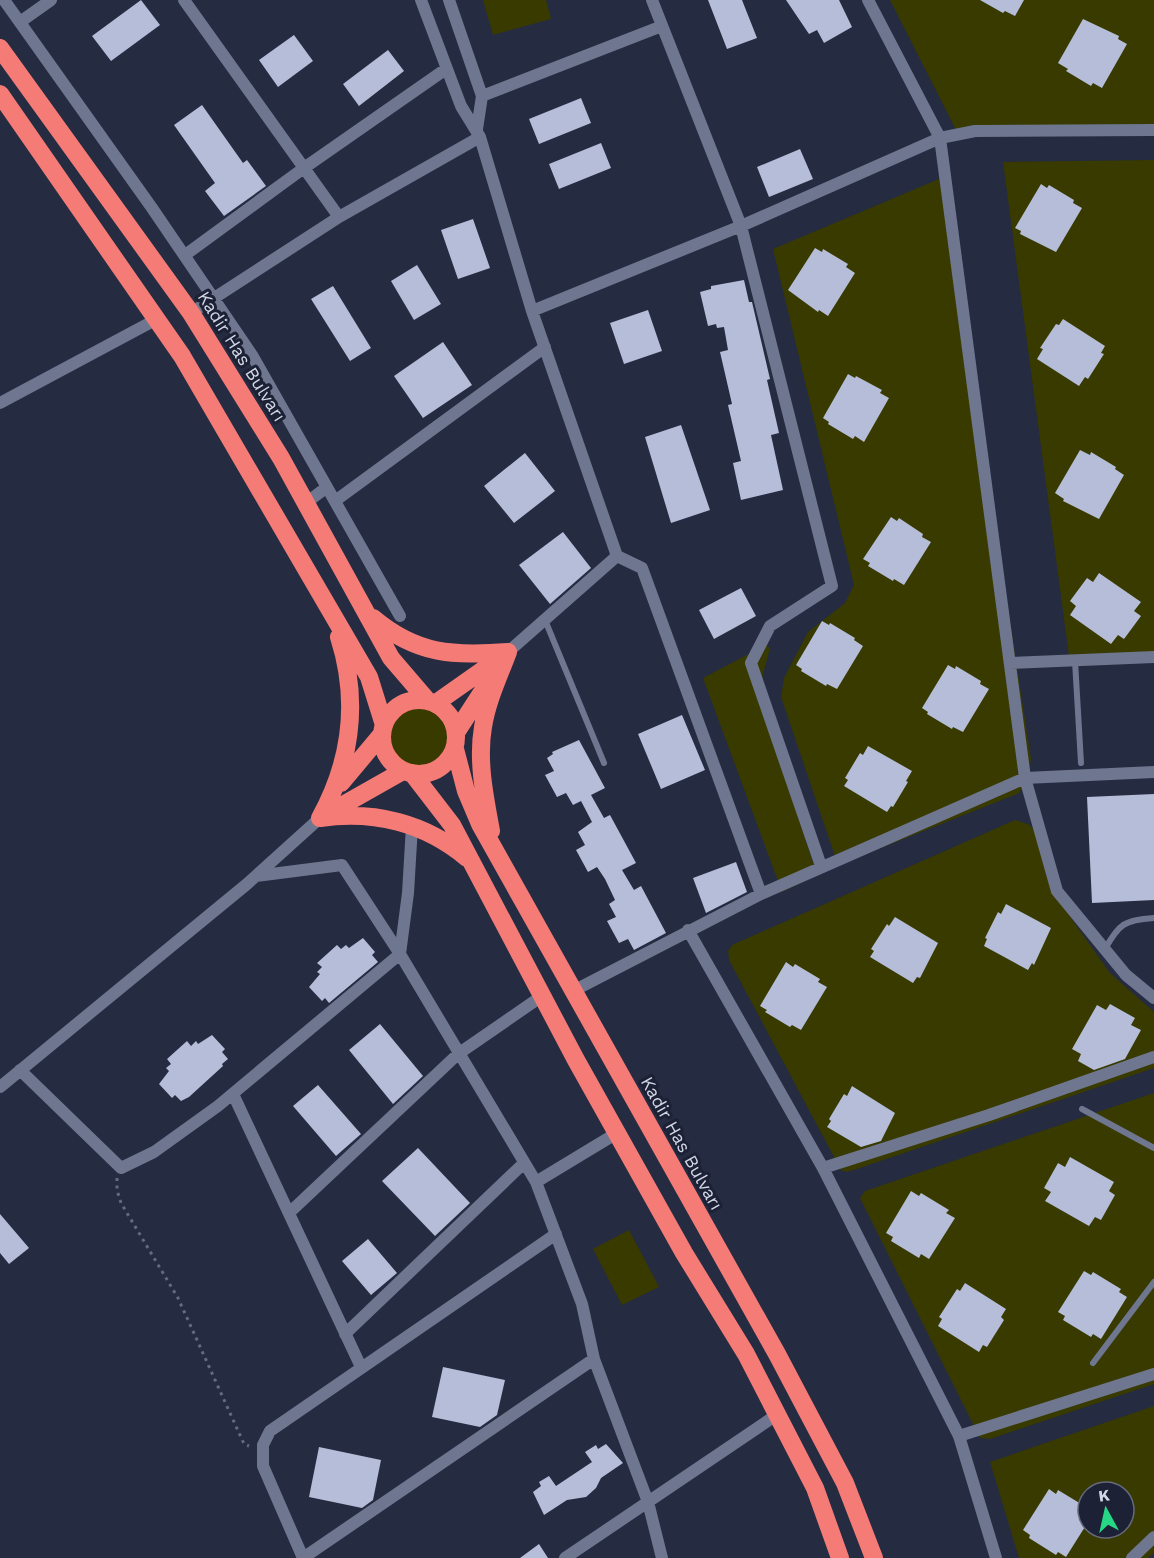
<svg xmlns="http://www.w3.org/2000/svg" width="1154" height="1558" font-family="'Work Sans',sans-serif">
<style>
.green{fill:#383a00;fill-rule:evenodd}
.building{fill:#b5bdd9}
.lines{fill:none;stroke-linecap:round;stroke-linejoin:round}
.path{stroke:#656b7d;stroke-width:3;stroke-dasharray:3 4.5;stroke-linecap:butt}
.lane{stroke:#6f768f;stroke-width:6}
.street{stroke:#6f768f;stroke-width:12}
.highway{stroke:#f57b76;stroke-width:18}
.labels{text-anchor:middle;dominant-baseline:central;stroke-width:6;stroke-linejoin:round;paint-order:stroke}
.street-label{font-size:18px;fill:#d2d7e5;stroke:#1c2136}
</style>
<rect width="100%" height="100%" fill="#252b40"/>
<path class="green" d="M483,0H546L551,19L493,35Z
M890,0H1154V135L956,130Z
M1154,160V652L1069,656L1003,162Z
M939,179L943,183L1031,759L1028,780L1019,793L838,865L781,697L784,678L808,632L845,603L854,585L773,249Z
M766,645L770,648L759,689L761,704L817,875L782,892L703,678Z
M389 737a30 30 0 1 1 60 0a30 30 0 1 1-60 0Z
M1015,820L1028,824L1035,830L1053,893L1110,973L1154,1012V1068L857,1169L846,1172L841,1170L729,960L728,951L732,945Z
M1154,1093V1384L990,1439L980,1438L860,1198L865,1191Z
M629,1230L659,1287L622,1305L593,1249Z
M1154,1406V1552L1148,1558H1019L990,1462ZM1088,1492H1124V1528H1088Z"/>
<path class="building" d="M141,0L160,25L111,61L92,36Z
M708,0H742L757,38L727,49Z
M786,0H839L852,27L824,43L817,30L809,34Z
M980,0H1024L1015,16L1005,11L1003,13Z
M1083,19L1119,36L1118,39L1127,44L1102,88L1093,83L1091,86L1066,71L1068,69L1058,63Z
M294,35L313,61L278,87L259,60Z
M388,50L404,71L359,106L343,84Z
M581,98L591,123L539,144L529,119Z
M202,105L243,163L247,160L266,186L224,216L205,191L215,183L174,125Z
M601,143L611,168L559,189L549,164Z
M800,149L813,179L769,197L757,167Z
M1041,184L1047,188L1049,185L1074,200L1073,203L1082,208L1056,252L1020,234L1021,231L1015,228Z
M473,219L490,268L458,279L441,230Z
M815,248L822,252L823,249L848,264L846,267L855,273L828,316L819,310L818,312L788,290Z
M417,265L441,304L414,320L391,281Z
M744,280L749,302H752L770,379L767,380L779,433L771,435L783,490L741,500L733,463L741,461L728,405L732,404L720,352L728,350L724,327L717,328L716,324L708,326L700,292L711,289V286Z
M333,286L371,348L350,361L311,299Z
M648,310L662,351L624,364L610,323Z
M1063,319L1105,346L1101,353L1104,354L1088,379L1085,377L1079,386L1037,359L1043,349L1040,348L1056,324L1059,325Z
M443,342L472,385L423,418L394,376Z
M848,374L855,378L856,376L882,390L880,393L889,398L864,442L855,436L853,439L828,424L829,422L823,418Z
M681,425L710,510L671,523L645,437Z
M1080,450L1090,455L1091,452L1116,467L1115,469L1124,475L1099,519L1063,501L1064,499L1055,493Z
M525,453L555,491L514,523L484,486Z
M891,517L897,521L899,518L923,534L922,537L931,542L904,585L894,579L893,581L868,566L870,563L863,559Z
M563,532L591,568L550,604L519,565Z
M1099,573L1141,602L1134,611L1141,616L1124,639L1118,635L1111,644L1070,615L1076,606L1070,601L1087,578L1093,582Z
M741,588L756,616L714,639L699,610Z
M822,621L829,625L830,623L855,638L854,640L863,646L837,689L827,684L826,686L801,671L802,669L796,665Z
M948,665L955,669L956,666L981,681L980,684L989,689L963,732L953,727L952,729L927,714L928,712L922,708Z
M682,715L705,770L661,789L638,734Z
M579,740L605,788L591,795L604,818L610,815L636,863L622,870L634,890L641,886L666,933L634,950L628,939L619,943L607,921L616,917L609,904L615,900L605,879L597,867L588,872L576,850L585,845L578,832L592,822L581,801L573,805L566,793L557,797L545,775L554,771L547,758L553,754L552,752Z
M868,746L912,771L906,781L908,782L893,807L891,806L887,812L844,786L848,780L845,778L860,753L863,755Z
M1154,794V900L1092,903L1087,797Z
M736,862L747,892L706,913L693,878Z
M1006,904L1051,928L1034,965L1032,963L1028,970L984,946L987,939L985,938L998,912L1001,914Z
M895,917L938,943L920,978L917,977L913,983L870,957L874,951L871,949L887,924L889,926Z
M363,938L375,952L372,955L378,962L329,1003L325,998L322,1001L309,987L320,974L317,972L322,967L317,963L337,945L341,949L346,945L349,948Z
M786,962L793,967L795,964L820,979L818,982L827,987L801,1030L792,1025L790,1027L765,1012L767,1010L760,1006Z
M1110,1004L1135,1018L1131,1025L1141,1030L1125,1059L1094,1070L1078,1061L1081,1054L1072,1049L1097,1005L1106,1010Z
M380,1024L423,1076L393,1104L349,1050Z
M212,1035L225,1049L222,1052L228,1059L222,1064L223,1066L189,1097L181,1101L175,1095L172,1098L159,1084L169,1071L166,1068L171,1064L167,1059L187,1041L191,1046L196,1041L198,1044Z
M318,1085L361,1134L336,1156L293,1106Z
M852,1086L895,1113L881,1141L861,1147L827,1127L831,1121L829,1119L844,1094L847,1096Z
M418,1148L470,1203L435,1236L382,1181Z
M1070,1157L1114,1182L1109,1191L1115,1195L1101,1220L1095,1217L1089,1226L1045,1201L1051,1192L1044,1188L1058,1163L1065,1167Z
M911,1191L919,1196L921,1193L949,1210L946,1213L955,1218L929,1259L921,1254L919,1258L891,1241L893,1237L886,1233Z
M0,1214L29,1248L9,1264L0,1253Z
M368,1239L397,1273L371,1295L342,1261Z
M1084,1271L1091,1275L1093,1272L1121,1289L1119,1292L1127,1297L1101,1339L1093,1334L1091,1337L1063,1320L1065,1316L1058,1312Z
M965,1283L1006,1309L1001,1317L1004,1320L987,1347L983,1345L979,1352L938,1326L942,1319L939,1317L957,1289L960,1291Z
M443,1367L505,1380L497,1415L480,1427L432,1417Z
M606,1444L623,1463L601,1478L596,1488L586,1497L567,1500L544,1515L533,1492L541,1486L539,1482L549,1476L556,1486L592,1462L585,1452L596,1445L598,1449Z
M319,1447L381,1460L373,1500L362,1508L309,1497Z
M1049,1489L1056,1494L1058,1490L1086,1507L1084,1511L1088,1513V1522L1066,1557L1058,1552L1056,1555L1029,1538L1030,1535L1023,1530Z
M539,1544L548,1558H520Z"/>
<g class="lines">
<path class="path" d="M117,1178V1190L121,1203L178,1298L244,1444L249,1446"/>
<path class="lane" d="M545,620L604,763
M1075,661L1081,763
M1105,949C1119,924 1124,920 1154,918
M1082,1109L1154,1148
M1093,1363L1154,1282"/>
<path class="street" d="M4,0L152,208L252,355L400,616
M184,0L339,217
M421,0L461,106L480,137L532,311
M449,0L482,96L477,129
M652,0L741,226L832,586L770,626L751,663L821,866
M868,0L940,138L1025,778L1057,891L1126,975L1154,998
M20,22L51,0
M482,96L662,26
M185,255L304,168L446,69
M191,313L339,217L480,137
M0,403L157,319
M335,501L545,347
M306,503L327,487
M617,556L642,568L761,894
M508,652L617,556L532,311L741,226L940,138L975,131L1154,130
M1010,663L1154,657
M412,826L408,893L400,954L536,1182L582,1304L594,1359L648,1502L662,1558
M688,930L823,1168L959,1436L996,1558
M573,991L761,894L1025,778L1154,772
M20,1070L121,1168L154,1152L218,1106L400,954L342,865L256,876
M0,1087L247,884L320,818
M233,1094L361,1367
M823,1168L989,1115L1154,1057
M536,1182L617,1133
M289,1213L458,1054L542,996
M345,1334L524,1163
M959,1436L1154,1374
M303,1558L263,1466V1445L270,1431L556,1234
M303,1558L594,1359
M565,1558L778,1414
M1132,1558L1154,1537"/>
<path class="highway" d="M0,48L191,313L281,458L391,658L427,700
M0,94L182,356L369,677L384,725
M373,618C417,655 453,656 508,652
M382 737a37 37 0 1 1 74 0a37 37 0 1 1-74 0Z
M436,703L507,653
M457,731L490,680
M455,749L466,791L480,824L777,1354L845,1483L874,1558
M412,773L452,825L576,1060L684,1253L746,1354L815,1488L840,1558
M341,783L382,734
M327,814L403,771
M320,818C352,760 359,700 339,637
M320,818C374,810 425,823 467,858
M491,831C485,798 477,761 483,727C487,701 499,676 508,652"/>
</g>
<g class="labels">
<g class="street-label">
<text transform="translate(242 356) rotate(58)">Kadir Has Bulvarı</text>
<text transform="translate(682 1143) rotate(61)">Kadir Has Bulvarı</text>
</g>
</g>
<g transform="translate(1106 1510) rotate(352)"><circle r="28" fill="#1c2136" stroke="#656a7c" stroke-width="1.5"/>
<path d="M0-4.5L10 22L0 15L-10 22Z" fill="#26d886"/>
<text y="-9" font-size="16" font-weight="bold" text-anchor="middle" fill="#d2d7e5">K</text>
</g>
</svg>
